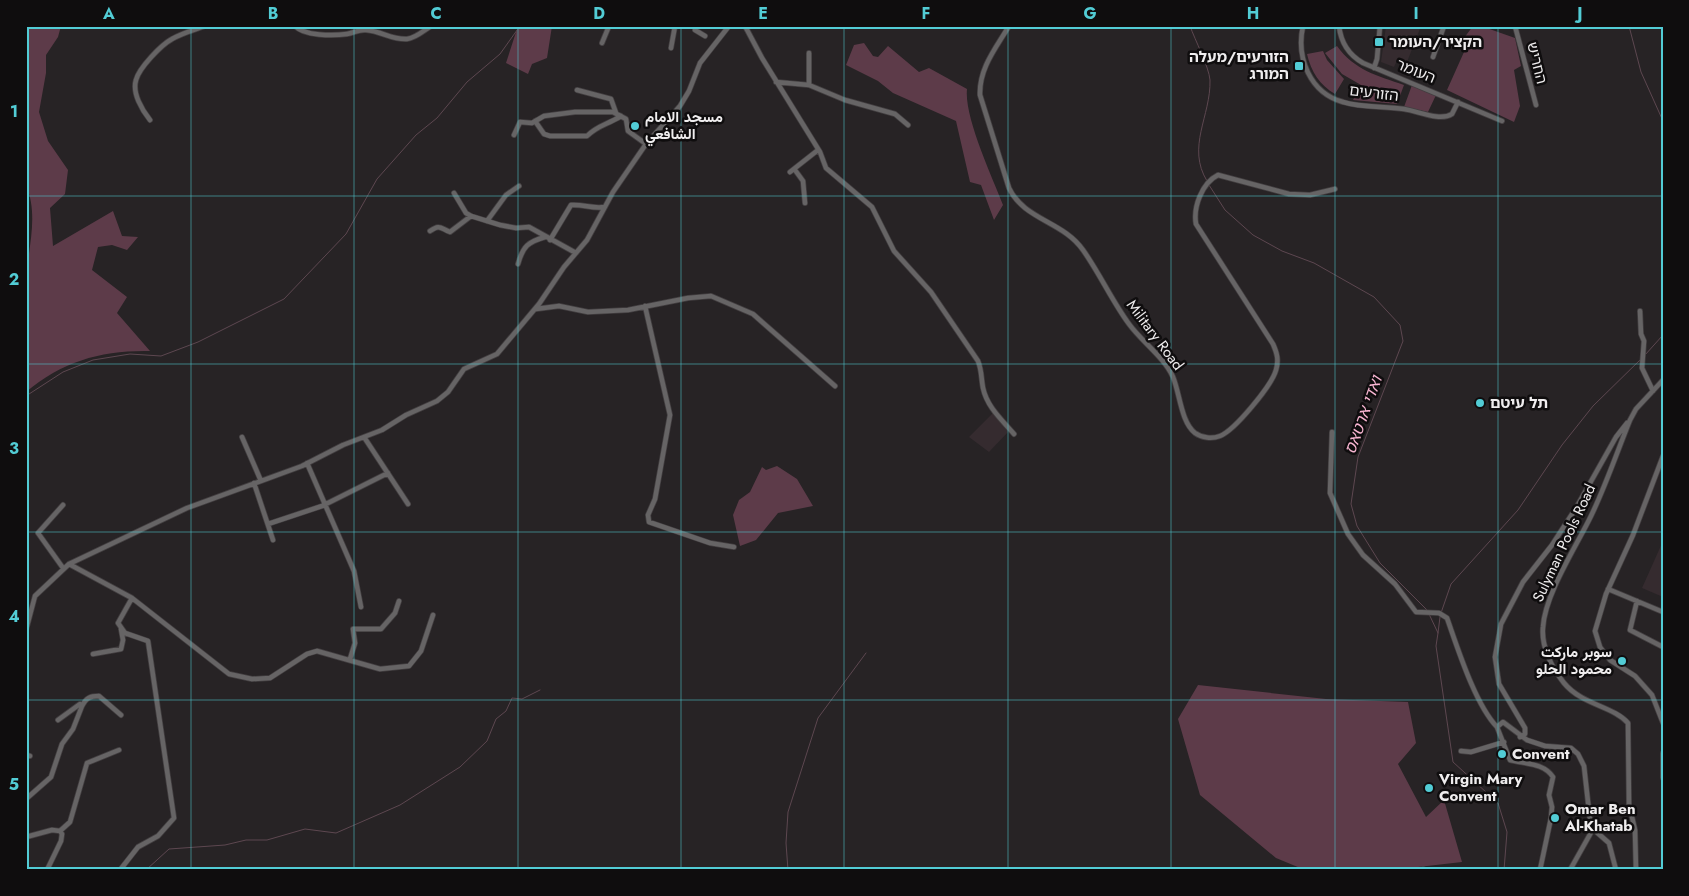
<svg xmlns="http://www.w3.org/2000/svg" width="1689" height="896" font-family="Jost,Vazirmatn,'Noto Sans Hebrew',sans-serif">
<style>
.built{fill:#352b2f}
.green{fill:#5d3b49}
.lines{fill:none;stroke-linecap:round;stroke-linejoin:round}
.stream{stroke:#5d4750;stroke-width:1}
.minor-casing{stroke:#433f41;stroke-width:6}
.minor{stroke:#666465;stroke-width:4.5}
.grid{fill:none;stroke:#52ccd5;stroke-width:1;stroke-opacity:0.55}
.poi-dot{fill:#52ccd5;stroke:#0f0d0e;stroke-width:2}
.labels{text-anchor:middle;dominant-baseline:central;stroke-width:5;stroke-linejoin:round;paint-order:stroke}
.poi-label{font-size:15px;font-weight:bold;fill:#efedee;stroke:#0f0d0e;text-anchor:start}
.street-label{font-size:15px;fill:#efedee;stroke:#0f0d0e}
.water-label{font-size:16px;font-style:italic;fill:#f8b5d1;stroke:#0f0d0e}
.neatline{fill:none;stroke:#52ccd5;stroke-width:2}
.grid-label{font-size:16px;text-anchor:middle;font-weight:bold;fill:#52ccd5}
</style>
<rect width="100%" height="100%" fill="#272325"/>
<path class="built" d="M1386,26H1421L1407,62L1398,58L1394,67L1381,62Z
M995,411L1009,431L989,452L969,437Z
M1663,541V597L1642,588Z"/>
<path class="green" d="M26,26H61L58,37L46,55V73L39,112L48,141L68,170L65,194L50,208L53,246L113,211L122,236L138,237L127,250L112,245L98,247L92,270L127,297L117,313L150,351C102,350 63,361 26,392C26,355 25,317 26,280C28,248 39,216 26,185Z
M518,26H552L547,58L532,64L528,74L506,63Z
M1473,26H1481L1515,38L1521,66L1514,70L1520,106L1514,122L1447,90L1464,52V38Z
M864,43L873,56L878,57L888,46L919,72L929,68L967,89C964,117 992,176 1003,205L994,220L981,185L970,182L956,121L893,93L878,81L846,65L854,45Z
M1337,46C1354,70 1378,76 1404,85L1397,104L1353,100L1361,85L1342,74L1325,53Z
M1323,51L1327,60L1344,79L1335,94C1320,85 1311,72 1307,54Z
M1412,85L1436,95L1428,112L1404,107Z
M777,466L797,479L813,506L778,513L756,540L740,546L733,515L739,500L750,492L762,467L766,470Z
M1198,685L1326,699L1408,702L1416,743L1398,764L1426,817L1444,800L1462,862L1392,870H1305L1276,858L1200,795L1178,719Z"/>
<g class="lines">
<path class="stream" d="M1190,26C1195,40 1209,67 1210,80C1211,116 1186,147 1207,181
M1629,26L1641,72L1663,121
M1209,185L1225,210L1253,235L1282,251L1314,263L1374,297L1400,325L1403,341L1358,457L1351,504L1357,526L1380,563L1427,610
M1645,355L1663,335
M26,396L63,372L93,360L130,354L161,356L198,342L284,299L346,234L377,179L416,135L437,118L467,82L500,54L520,26
M1441,613L1451,584L1518,510L1562,445L1593,406L1641,359
M1429,614L1438,633L1436,646L1453,762L1498,803L1507,832L1504,870
M1438,633L1440,617
M146,870L169,849L225,845L246,840H267L305,829L336,833L400,805L460,767L487,741L496,719L506,711L512,698L522,699L540,690
M788,870L786,843L788,812L818,718L866,653"/>
<defs>
<path id="minor" d="M295,26C304,36 333,36 347,34C354,33 359,29 366,30C381,31 392,40 407,39C416,38 423,31 431,26
M697,26L695,30L705,36
M745,26L762,58L820,152L826,168L872,207L894,251L931,292L978,361C982,371 981,378 983,388C987,407 1002,420 1014,434
M1009,26C996,48 979,68 980,95L1009,188C1024,220 1063,221 1083,250C1100,274 1112,301 1129,324C1142,342 1164,357 1173,377C1180,394 1181,422 1195,433C1202,438 1212,439 1220,436C1235,430 1272,385 1276,370C1279,360 1277,353 1273,344L1196,224C1193,207 1202,183 1218,175L1289,194L1310,195L1335,189
M1303,26C1296,58 1310,93 1343,102C1362,108 1384,106 1404,109C1418,111 1440,122 1452,114L1458,102
M1339,26C1341,44 1349,55 1363,63L1502,121
M1515,26L1536,105
M602,43L609,26
M671,48L675,26
M809,53V85
M1433,57L1444,26
M1374,68L1377,59L1380,26
M776,82L809,85L845,100L895,114L908,125
M577,90L611,99L616,113
M150,120C142,110 132,93 136,80C139,68 161,45 172,39C182,33 194,30 205,26
M535,121L544,134L550,136H587C598,125 607,125 621,116
M514,135L520,122L532,123L544,116L575,112H613L626,119L628,131L646,144
M795,170L803,181L805,203
M790,172L818,150
M454,193L466,213L471,216L500,225L516,228L529,227L576,253
M487,221L506,195L519,186
M430,231C440,224 440,228 450,232L471,216
M550,240L571,205C583,204 593,209 604,207
M518,264C523,246 528,242 545,237
M645,306L670,415L655,499L648,515L649,522L710,543L734,547
M536,309L559,306L588,312L628,310L688,298L711,296L753,314L835,386
M1640,311L1641,334L1644,341L1642,368L1653,391
M1332,432L1330,493L1348,534L1363,555L1395,584L1416,612L1439,613L1447,618C1458,649 1475,704 1497,727
M242,437L261,481
M364,437L408,504
M1663,456L1633,535L1606,594L1595,631L1600,647L1610,660L1635,676L1652,695L1663,723
M307,463L354,571L361,607
M254,483L273,540
M63,505L38,533L63,568
M268,524L322,506L388,473
M69,564L132,598L229,674L252,679L270,678L307,654L317,651L380,669L409,666L421,651L433,615
M1608,589L1663,612
M1637,601L1630,630L1663,647
M26,630L35,596L69,564L187,508L302,466L343,445L382,430L406,415L437,401L448,392L464,369L497,354L539,304L564,267L587,240L613,192L646,144L680,106L689,91L700,63L729,26
M93,654L121,649L123,640L121,629
M350,659L355,643L353,629H381L395,613L399,601
M82,706C86,698 90,696 99,696L121,715
M1520,737L1525,734V728L1499,684L1495,657L1501,624L1523,582L1552,545L1576,508L1616,437L1627,423
M1461,751L1471,752L1504,742
M1663,753V778
M26,755L30,756
M26,799L51,777L62,744L73,729L82,706L80,704L58,720
M60,831L70,822L87,763L119,750
M26,837L52,830L60,831L62,834L61,841L47,870
M120,870L138,847L158,836L174,818L148,641L125,633L118,623L132,598
M1423,870V869
M1540,870L1551,818L1552,807L1549,795L1553,777C1544,763 1526,764 1510,760L1497,727L1503,722L1527,740L1545,746L1571,748L1578,754L1584,766L1590,820L1593,829L1609,843L1616,870
M1570,870L1593,829
M1636,870L1635,830L1629,804L1628,723C1613,706 1582,705 1564,683C1552,668 1541,647 1543,627C1545,594 1576,547 1591,516C1606,485 1617,452 1630,420L1636,409L1663,380"/>
</defs>
<use href="#minor" class="minor-casing"/>
<use href="#minor" class="minor"/>
</g>
<path class="grid" d="M191,26V870M354,26V870M518,26V870M681,26V870M844,26V870M1008,26V870M1171,26V870M1335,26V870M1498,26V870M26,196H1663M26,364H1663M26,532H1663M26,700H1663"/>
<g class="poi-dot">
<rect x="1374" y="37" width="10" height="10" rx="2.5"/>
<rect x="1294" y="61" width="10" height="10" rx="2.5"/>
<circle cx="635" cy="126" r="5"/>
<circle cx="1480" cy="403" r="5"/>
<circle cx="1622" cy="661" r="5"/>
<circle cx="1502" cy="754" r="5"/>
<circle cx="1429" cy="788" r="5"/>
<circle cx="1555" cy="818" r="5"/>
</g>
<g class="labels">
<g class="poi-label">
<text x="1389" y="42">הקציר/העומר</text>
<text x="1289" y="57" text-anchor="end">הזורעים/מעלה<tspan x="1289" dy="17">המורג</tspan></text>
<text x="645" y="117">مسجد الامام<tspan x="645" dy="17">الشافعي</tspan></text>
<text x="1490" y="403">תל עיטם</text>
<text x="1612" y="652" text-anchor="end">سوبر ماركت<tspan x="1612" dy="17">محمود الحلو</tspan></text>
<text x="1512" y="754">Convent</text>
<text x="1439" y="779">Virgin Mary<tspan x="1439" dy="17">Convent</tspan></text>
<text x="1565" y="809">Omar Ben<tspan x="1565" dy="17">Al-Khatab</tspan></text>
</g>
<g class="street-label">
<text transform="translate(1537 63) rotate(76)">החריש</text>
<text transform="translate(1416 71) rotate(22)">העומר</text>
<text transform="translate(1374 93) rotate(7)">הזורעים</text>
<text transform="translate(1155 335) rotate(53)">Military Road</text>
<text transform="translate(1564 543) rotate(-65)">Sulyman Pools Road</text>
</g>
<g class="water-label">
<text transform="translate(1363 415) rotate(-70)">ואדי ארטאס</text>
</g>
</g>
<rect width="1689" height="896" fill="none" stroke="#0f0d0e" stroke-width="55"/>
<rect x="28" y="28" width="1634" height="840" class="neatline"/>
<g class="grid-label">
<text x="109" y="19">A</text>
<text x="273" y="19">B</text>
<text x="436" y="19">C</text>
<text x="599" y="19">D</text>
<text x="763" y="19">E</text>
<text x="926" y="19">F</text>
<text x="1090" y="19">G</text>
<text x="1253" y="19">H</text>
<text x="1416" y="19">I</text>
<text x="1580" y="19">J</text>
<text x="14" y="117">1</text>
<text x="14" y="285">2</text>
<text x="14" y="454">3</text>
<text x="14" y="622">4</text>
<text x="14" y="790">5</text>
</g>
</svg>
